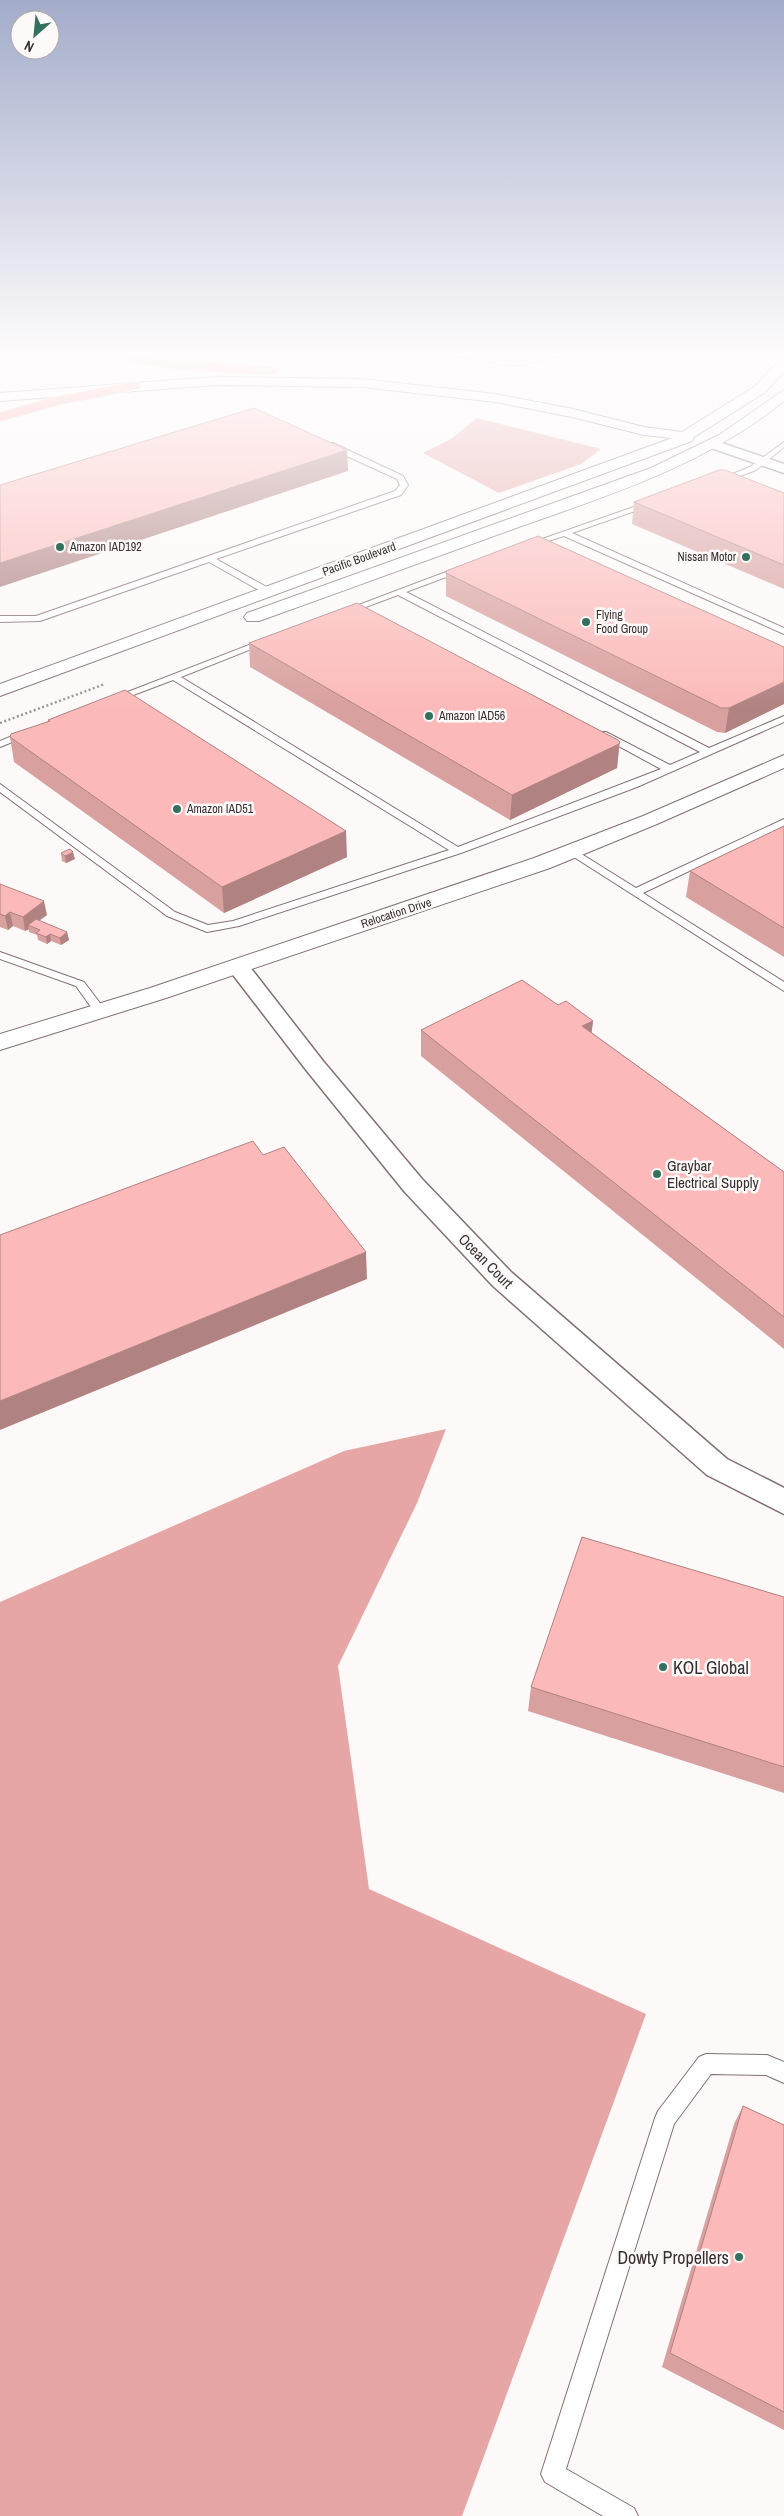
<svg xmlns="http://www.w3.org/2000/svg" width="784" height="2516" font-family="'Archivo Narrow',sans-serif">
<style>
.forest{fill:#e5a6a5}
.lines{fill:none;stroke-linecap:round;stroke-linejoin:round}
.lane-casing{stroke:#827171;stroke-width:2}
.street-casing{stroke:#827171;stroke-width:3}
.secondary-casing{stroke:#827171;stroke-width:2}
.highway-casing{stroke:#d7d6d6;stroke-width:2}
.path{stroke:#9b9595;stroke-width:2.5;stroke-dasharray:2 2.5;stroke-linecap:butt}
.lane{fill:#fff;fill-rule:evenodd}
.street{fill:#fff;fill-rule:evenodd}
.secondary{fill:#fff;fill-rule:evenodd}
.highway{fill:#ff9394;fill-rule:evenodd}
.wall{fill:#d8a09f}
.shaded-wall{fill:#b08282}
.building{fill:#fbbab9;stroke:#b08282}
.poi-dot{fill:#33715e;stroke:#fdf9f9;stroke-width:2}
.labels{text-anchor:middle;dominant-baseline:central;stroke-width:5;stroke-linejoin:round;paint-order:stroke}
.far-poi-label{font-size:12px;fill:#383030;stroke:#fdf9f9;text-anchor:start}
.far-street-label{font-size:12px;fill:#383030;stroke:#fdf9f9}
.poi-label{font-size:15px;fill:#383030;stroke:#fdf9f9;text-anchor:start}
.street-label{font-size:15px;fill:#383030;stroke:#fdf9f9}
.near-poi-label{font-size:18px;fill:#383030;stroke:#fdf9f9;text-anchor:start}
</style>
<rect width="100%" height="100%" fill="#fdf9f9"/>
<path class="forest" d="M477,418L601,449L581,464L499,493L423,453L451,439Z
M446,1429L417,1503L338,1666L369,1889L646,2014L462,2516H0V1602L344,1451Z"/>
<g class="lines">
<defs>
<path id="lane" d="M456,357L515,362L543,357H559L515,366Z
M784,442V447L756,470L722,483L715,481L750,467Z
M327,443H333L403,476L408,485L401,495L216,559L272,590V594H266L209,562L40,621L0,622V616H36L395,491L400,485L397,479L327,447Z
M648,502L655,504L572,533L784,628V634L564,536L529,547L525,545Z
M462,566H465V570L406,592L709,748L784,716V722L637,787L461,853L239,926L207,932L167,916L0,792V784L175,912L208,925L233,921L449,850L173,680L115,702L107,700L262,640L269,642L181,677L458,847L661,769L600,736V732H606L670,765L700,752L398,595L347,614L340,612Z
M27,730L30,731V735L0,747V741Z
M784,819V826L643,893L784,982V991L566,852L571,849L575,850L636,888Z
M0,952L84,982L106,1011L104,1014H96L76,986L0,959Z
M706,2054L767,2055L784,2062V2083L766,2075L711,2074L674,2124L566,2469L634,2508L638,2516H603L545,2482L541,2474L655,2118L658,2111L699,2057Z"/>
<path id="street" d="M713,440L784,464V473L708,447L706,444Z
M238,960L246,962L323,1061L422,1179L511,1272L727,1459L784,1488V1514L707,1475L493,1286L404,1191L307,1071L227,967L230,962Z"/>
<path id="secondary" d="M784,360V372L764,393L694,437L692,441L0,696V684L672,438L644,435L572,417L495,402L362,387L216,385L0,401V393L216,377L362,379L495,394L573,409L644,427L682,432L754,387L779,361Z
M784,390V401C705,465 610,495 516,528C430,559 345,590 259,621H247L244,617L247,613L651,468L719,435Z
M784,755V768L657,824L550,868L166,998L0,1050V1034L150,988L534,858L643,816Z"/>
<path id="highway" d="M122,357C171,357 221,364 271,367L278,371L271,375L176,369L128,361Z
M134,382L139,383L141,386L139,389L61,404L0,421V413L59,396Z"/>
</defs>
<use href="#lane" class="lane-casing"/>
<use href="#street" class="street-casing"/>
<use href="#secondary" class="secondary-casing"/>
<use href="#highway" class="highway-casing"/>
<path class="path" d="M0,723L105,684"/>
<use href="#lane" class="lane"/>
<use href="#street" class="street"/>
<use href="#secondary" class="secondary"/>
<use href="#highway" class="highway"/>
</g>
<path class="wall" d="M784,493V589L632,524L634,502Z
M446,571L784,647V704L725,733L717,732L446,596Z
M249,643L620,742L617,768L510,820L250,667Z
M48,720L347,857L224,913L14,762L10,737L48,721Z
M784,826V957L686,897L690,871Z
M61,853L75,859L66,863L62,861Z
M0,884L47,915L39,921L67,932L69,940L61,945L51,941L47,944L38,940L37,935L29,932V929L25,931L13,926L8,930L0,927Z
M558,1005L593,1021L591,1032L784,1172V1349L421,1056V1030Z
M784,1597V1793L528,1711L531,1687Z
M743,2106L784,2125V2430L662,2367L734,2124Z"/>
<path class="shaded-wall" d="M347,450L348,471L0,587V563Z
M784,682V704L725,733L729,708Z
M619,744L617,768L510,820L512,795Z
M346,831L347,857L224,913L222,887Z
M73,852L75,859L66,863L65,856Z
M44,901L47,915L31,926L28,925L29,929L25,931L23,917Z
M10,912L13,926L8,930L5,916Z
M67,932L69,940L61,945L60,938Z
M50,934L51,941L47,944L46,937Z
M593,1021L590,1047L582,1026Z
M366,1252L367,1279L0,1430V1401Z"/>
<path class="building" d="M254,408L347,450L0,563V485Z
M719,470H725L784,493V565L634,502Z
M538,536L784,647V682L729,708H721L446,573V571Z
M357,603L618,740L620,742L619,744L512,795L249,643Z
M125,690L346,831L222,887L10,737L11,734L50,721L48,720Z
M784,826V928L690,871Z
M70,849L73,852L65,856L61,853Z
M0,884L44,901L23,917L10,912L5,916L0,914Z
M36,919L67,932L60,938L50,934L46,937L36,933L40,930L28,925Z
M522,980L558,1005L566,1001L593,1021L582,1026L784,1172V1317L421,1030Z
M253,1141L263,1155L284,1147L366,1252L0,1401V1235Z
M582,1537L784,1597V1767L531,1687Z
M743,2106L784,2125V2412L670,2353Z"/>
<linearGradient id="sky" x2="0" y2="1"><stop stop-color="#a3acca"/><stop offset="0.5" stop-color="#fefcfc"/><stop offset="1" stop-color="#fefcfc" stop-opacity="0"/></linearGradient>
<rect width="784" height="710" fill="url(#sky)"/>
<g class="poi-dot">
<circle cx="60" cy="547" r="5"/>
<circle cx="746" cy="557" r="5"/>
<circle cx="586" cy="622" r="5"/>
<circle cx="429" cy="716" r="5"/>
<circle cx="177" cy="809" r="5"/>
<circle cx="657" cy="1174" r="5"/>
<circle cx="663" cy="1667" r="5"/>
<circle cx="739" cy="2257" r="5"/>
</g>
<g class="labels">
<g class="far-poi-label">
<text x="70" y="547">Amazon IAD192</text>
<text x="736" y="557" text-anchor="end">Nissan Motor</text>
<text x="596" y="615">Flying<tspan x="596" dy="14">Food Group</tspan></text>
<text x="439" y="716">Amazon IAD56</text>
<text x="187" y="809">Amazon IAD51</text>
</g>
<g class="far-street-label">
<text transform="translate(359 559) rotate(-20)">Pacific Boulevard</text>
<text transform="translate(396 913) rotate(-18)">Relocation Drive</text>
</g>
<g class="poi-label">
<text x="667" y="1165">Graybar<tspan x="667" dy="17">Electrical Supply</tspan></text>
</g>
<g class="street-label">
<text transform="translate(486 1261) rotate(45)">Ocean Court</text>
</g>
<g class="near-poi-label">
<text x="673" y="1667">KOL Global</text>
<text x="729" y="2257" text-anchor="end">Dowty Propellers</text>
</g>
</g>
<g transform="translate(35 35) rotate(207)"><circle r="24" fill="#fdf9f9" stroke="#aea9a9"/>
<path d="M0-4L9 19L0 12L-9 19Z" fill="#33715e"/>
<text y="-8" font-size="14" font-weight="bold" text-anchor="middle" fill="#383030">N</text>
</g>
</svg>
